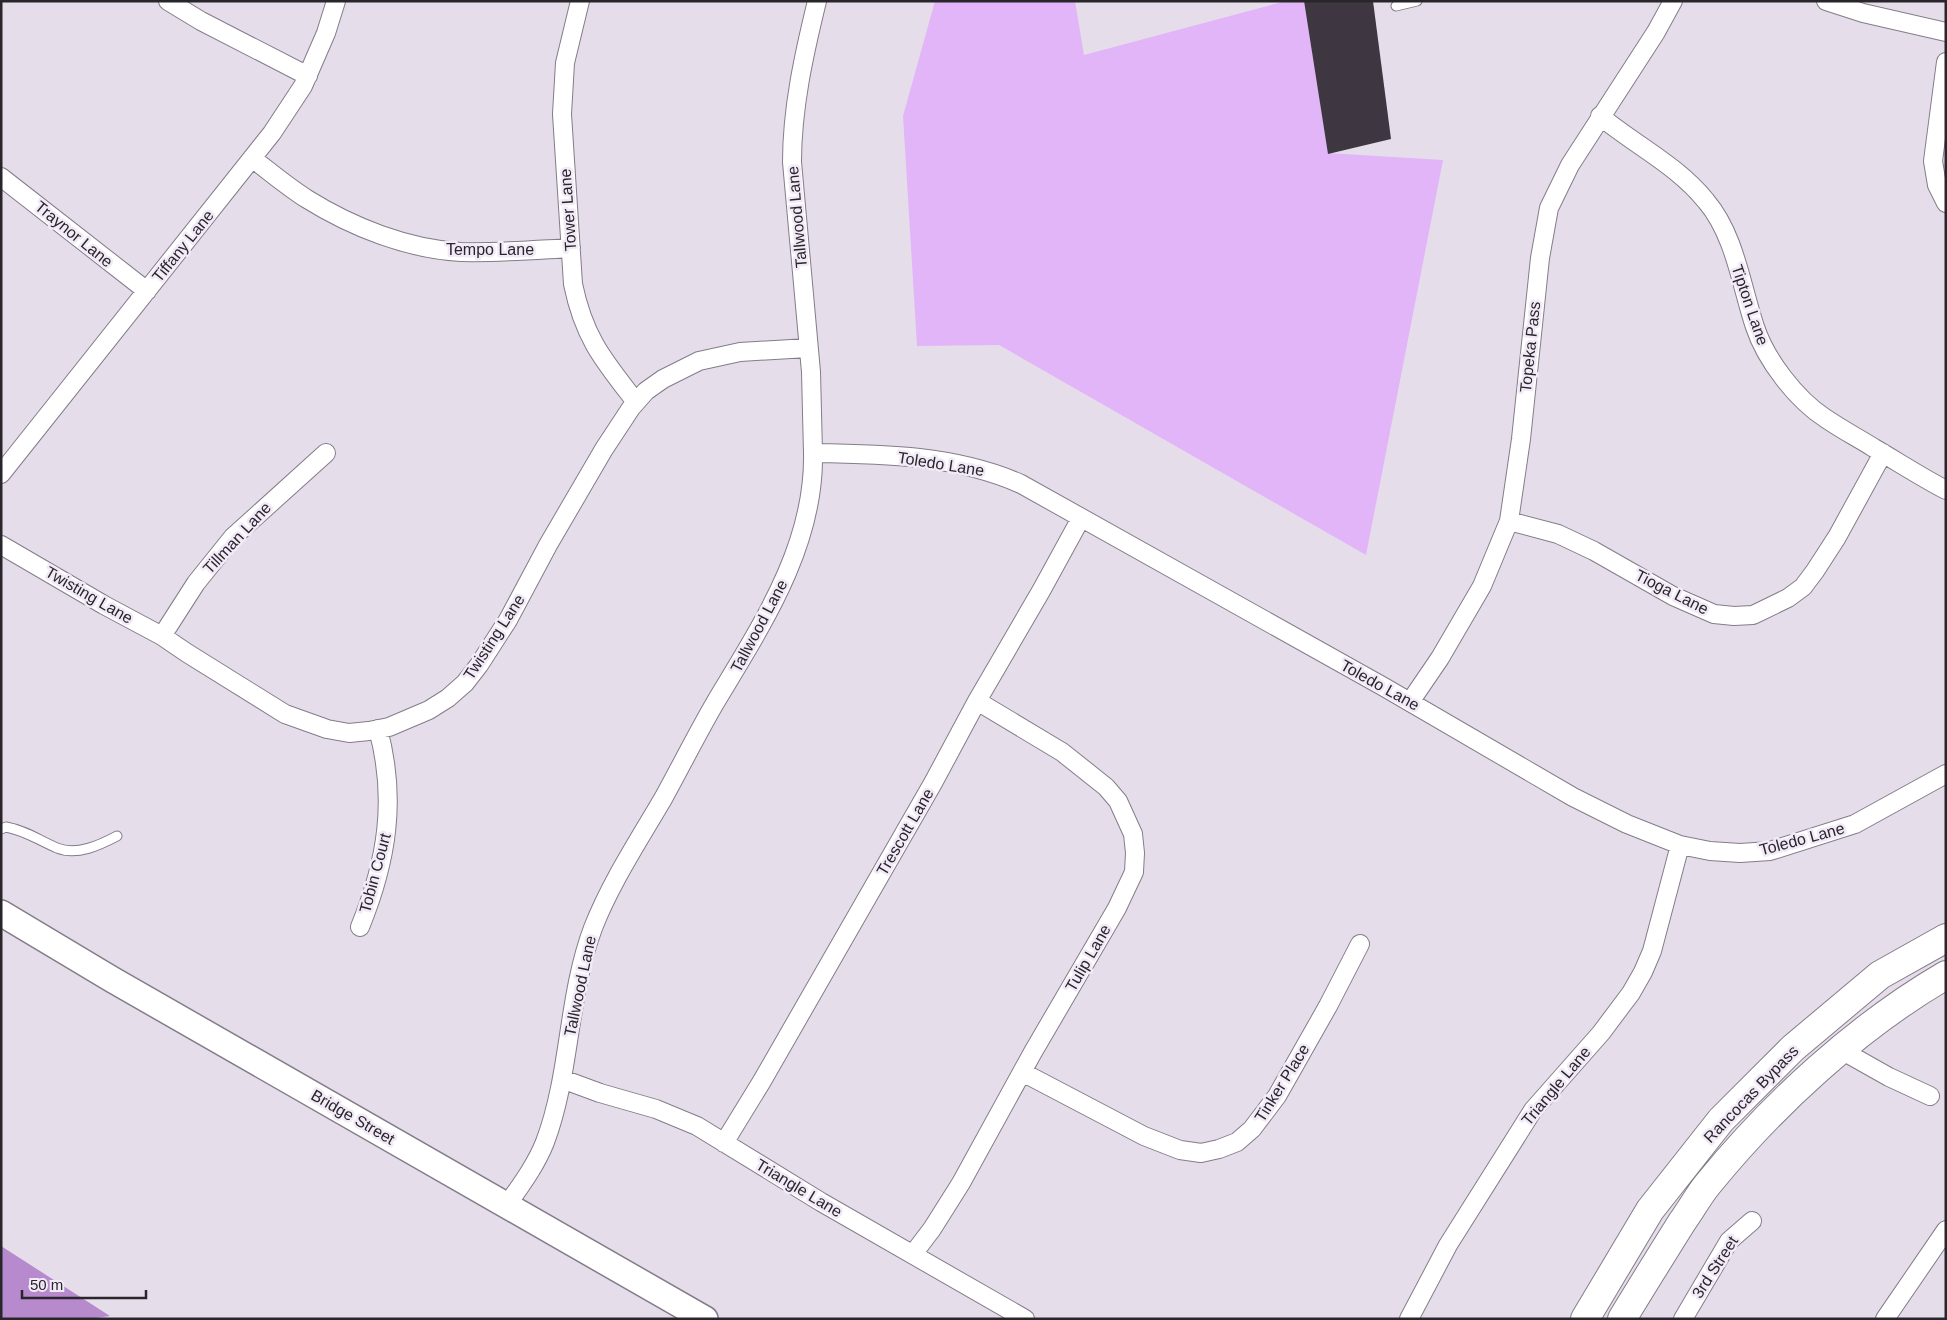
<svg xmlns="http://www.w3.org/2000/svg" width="1947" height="1320" font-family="Helvetica,sans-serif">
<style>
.green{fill:#e2b5f8}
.forest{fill:#b789cd}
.building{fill:#3e3742}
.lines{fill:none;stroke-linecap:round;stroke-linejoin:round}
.lane-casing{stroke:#847c89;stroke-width:11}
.street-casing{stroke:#847c89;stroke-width:20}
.secondary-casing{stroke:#847c89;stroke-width:28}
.primary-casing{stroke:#847c89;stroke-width:30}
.lane{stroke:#fff;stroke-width:9}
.street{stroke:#fff;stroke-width:18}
.secondary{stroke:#fff;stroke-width:25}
.primary{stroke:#fff;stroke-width:28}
.labels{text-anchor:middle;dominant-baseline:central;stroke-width:5;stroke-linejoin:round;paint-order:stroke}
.street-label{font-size:16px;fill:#29262b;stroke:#f3eaf8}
</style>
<rect width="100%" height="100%" fill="#e6ddeb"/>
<path class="green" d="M935,1H1075L1084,55L1286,1H1304L1328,153L1443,160L1366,555L999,345L917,346L903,116Z"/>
<path class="forest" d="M1,1246L110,1316L89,1319H1Z"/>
<path class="building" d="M1304,1H1373L1391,139L1328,154Z"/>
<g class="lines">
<defs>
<path id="lane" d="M1396,6L1417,1
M1,829L6,827C27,831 38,840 57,848C77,856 100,845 117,836"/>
<path id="street" d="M168,1L201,21L308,76
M580,1L565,63L562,114L573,284C584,338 604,361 636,402
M1826,1L1863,13L1946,32
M1946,62L1933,161L1937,185L1946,203
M1600,116C1635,145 1677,165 1706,201C1735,235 1741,285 1755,327C1766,360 1796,399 1825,418C1841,429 1858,438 1874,448C1898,462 1921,477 1946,490
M252,158C270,172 288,187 307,199C352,227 407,249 461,252C497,253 534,250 571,248
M1,177L147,291
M813,453C884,454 956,455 1021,484L1384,687L1573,797L1627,824L1680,845L1710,851L1740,853L1770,851L1855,824L1946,774
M1,474L272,133L303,86L326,33L336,1
M1509,521L1558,534L1594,551L1673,596L1714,614L1734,616L1753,615L1788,598L1803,587L1815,571L1837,537L1883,453
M1,545L104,605L162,636L187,653L285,714L327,729L349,733L369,731L389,727L429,710L448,698L465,683L479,665L508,620L548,545L604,449L631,408L646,391L663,379L699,361L740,352L808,348
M162,636L196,583L233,537L326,453
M1410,702L1440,658L1482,586L1509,521L1521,439L1540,258L1549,208L1570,165L1656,32L1673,1
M360,927C387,861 397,799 378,729
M1841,1050L1889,1077L1930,1096
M1022,1072L1144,1136L1180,1150L1201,1153L1219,1149L1237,1142L1252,1129L1277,1096L1328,1006L1360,944
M562,1079L600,1093L656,1109L697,1126L821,1202L1025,1319
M724,1143L762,1081L933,783L977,701L1041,591L1081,518
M507,1205C521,1185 536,1165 545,1142C571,1073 567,997 593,928C611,882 639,840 664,797C681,766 697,734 715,703C761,626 815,546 813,453L811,372L792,162C792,108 804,54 817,1
M913,1254L932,1229L961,1183L1033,1052L1117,908L1134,872L1135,853L1133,834L1118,801L1106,787L1062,752L977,701
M1409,1319L1448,1245L1533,1110L1601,1033L1631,993L1643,972L1652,951L1680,845
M1683,1319L1729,1241L1752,1221
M1885,1319L1946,1230"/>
<path id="secondary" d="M1,913L113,980L705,1319"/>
<path id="primary" d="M1585,1319L1650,1210L1721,1120L1793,1048L1880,975L1946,938
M1622,1319C1642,1286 1662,1254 1682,1222C1691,1210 1698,1196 1708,1184C1772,1105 1858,1026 1946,975"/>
</defs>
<use href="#lane" class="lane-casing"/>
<use href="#street" class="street-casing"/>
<use href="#secondary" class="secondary-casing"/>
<use href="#primary" class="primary-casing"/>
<use href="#lane" class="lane"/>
<use href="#street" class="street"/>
<use href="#secondary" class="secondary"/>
<use href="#primary" class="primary"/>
</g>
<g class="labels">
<g class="street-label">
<text transform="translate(568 210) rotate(-94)">Tower Lane</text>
<text transform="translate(797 217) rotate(-95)">Tallwood Lane</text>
<text transform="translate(74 234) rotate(39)">Traynor Lane</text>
<text transform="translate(183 246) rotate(-51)">Tiffany Lane</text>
<text x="490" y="249">Tempo Lane</text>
<text transform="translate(1750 305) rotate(71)">Tipton Lane</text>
<text transform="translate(1530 347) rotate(-84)">Topeka Pass</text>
<text transform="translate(941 464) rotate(9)">Toledo Lane</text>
<text transform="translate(237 538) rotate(-47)">Tillman Lane</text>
<text transform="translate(1672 592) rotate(27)">Tioga Lane</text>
<text transform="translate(89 595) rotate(30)">Twisting Lane</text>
<text transform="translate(759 626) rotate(-62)">Tallwood Lane</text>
<text transform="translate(494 637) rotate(-57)">Twisting Lane</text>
<text transform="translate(1380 685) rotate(29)">Toledo Lane</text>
<text transform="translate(905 832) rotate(-60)">Trescott Lane</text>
<text transform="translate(1802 839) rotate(-15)">Toledo Lane</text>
<text transform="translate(375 873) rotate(-75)">Tobin Court</text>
<text transform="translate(1088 958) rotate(-60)">Tulip Lane</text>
<text transform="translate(580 986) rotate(-78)">Tallwood Lane</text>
<text transform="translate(1282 1083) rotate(-58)">Tinker Place</text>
<text transform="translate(1556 1086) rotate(-50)">Triangle Lane</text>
<text transform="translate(1751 1094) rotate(-46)">Rancocas Bypass</text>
<text transform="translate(353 1117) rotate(30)">Bridge Street</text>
<text transform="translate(799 1188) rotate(31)">Triangle Lane</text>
<text transform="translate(1715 1267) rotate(-57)">3rd Street</text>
</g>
</g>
<rect width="1947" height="1320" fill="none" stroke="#29262b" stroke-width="5"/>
<path d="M22 1290v8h124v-8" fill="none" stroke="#29262b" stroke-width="2.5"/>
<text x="30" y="1290" font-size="15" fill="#29262b" stroke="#f3eaf8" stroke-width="4" paint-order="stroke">50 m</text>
</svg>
